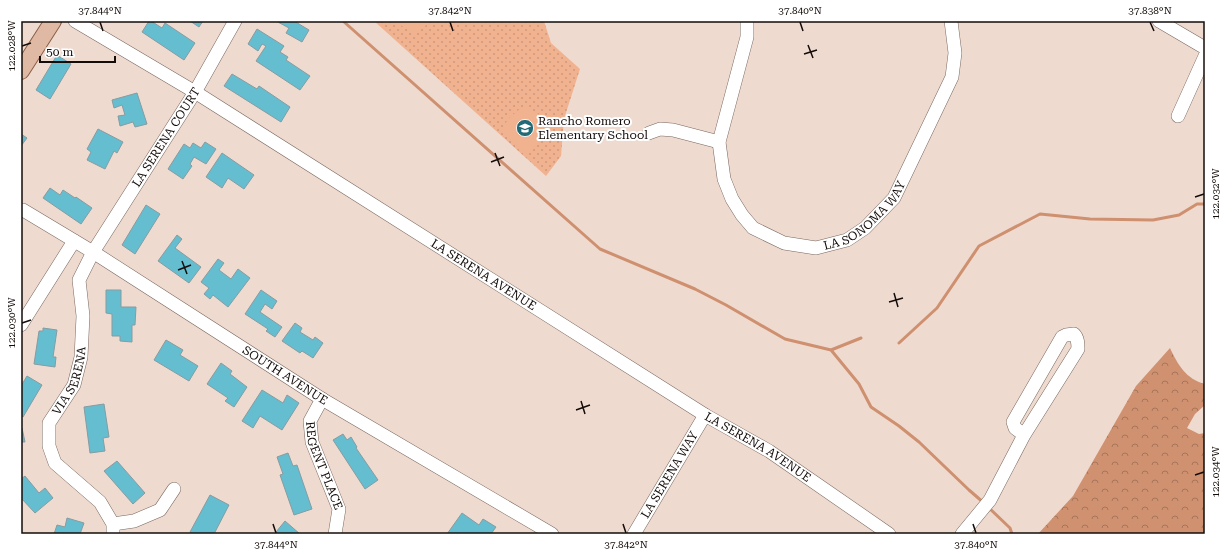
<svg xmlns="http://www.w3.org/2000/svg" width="1226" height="555" font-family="'Roboto Serif',serif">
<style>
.grass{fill:url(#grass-dots)}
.forest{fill:url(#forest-crowns)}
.garden{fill:#f1b290}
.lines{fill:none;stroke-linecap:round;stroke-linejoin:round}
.stream{stroke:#ce906f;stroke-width:3}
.building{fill:#65bed0;stroke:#859ca1}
.minor-casing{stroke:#79685e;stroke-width:14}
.major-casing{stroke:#8b5f46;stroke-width:18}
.minor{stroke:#fff;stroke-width:13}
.major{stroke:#e0b9a4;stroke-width:16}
.ticks{fill:none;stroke:#130c09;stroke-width:1.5}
.labels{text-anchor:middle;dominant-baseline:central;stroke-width:4;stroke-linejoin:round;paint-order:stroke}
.poi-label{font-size:12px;fill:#130c09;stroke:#fff;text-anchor:start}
.street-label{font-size:12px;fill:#130c09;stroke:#fff}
.neatline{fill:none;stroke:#130c09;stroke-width:1.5}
.ticks-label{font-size:10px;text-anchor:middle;fill:#130c09}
</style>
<defs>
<pattern id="grass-dots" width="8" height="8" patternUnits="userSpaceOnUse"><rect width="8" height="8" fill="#f1b290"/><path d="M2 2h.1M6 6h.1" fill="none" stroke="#ce987b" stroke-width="1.8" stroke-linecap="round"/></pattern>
<pattern id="forest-crowns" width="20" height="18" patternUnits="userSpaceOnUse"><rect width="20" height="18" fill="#cf9170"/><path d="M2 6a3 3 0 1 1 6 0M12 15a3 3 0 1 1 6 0" fill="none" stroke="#a7755a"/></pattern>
</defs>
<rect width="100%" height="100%" fill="#efdad0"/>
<path class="grass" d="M374,21H544L551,43L580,69L564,119L561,156L546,176Z"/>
<path class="forest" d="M1170,348C1178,365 1186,379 1205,384V405L1195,414L1187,428L1199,434L1205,433V534H1038L1073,496L1136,386Z"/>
<path class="garden" d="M392,21H431L425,26L414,32Z
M521,108C531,108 548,116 545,129C544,136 536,145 532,151L526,152L500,131L509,118Z"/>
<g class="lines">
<path class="stream" d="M343,21L600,249L695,289L726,305L785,339L831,350L861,338
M899,343L937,308L979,246L1040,214L1090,219L1153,220L1179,215L1197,204H1205
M831,350L859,384L871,407L899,426L919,442L969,490L984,503
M988,507L1010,528L1012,534"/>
</g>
<path class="building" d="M149,21H151L162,28L165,23L195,43L184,60L142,32Z
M190,21H203L199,27Z
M276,21H294L309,30L302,42L286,33L289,28Z
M257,29L284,46L280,52L288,57L286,60L310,76L300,90L256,61L266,46L262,44L258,51L248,44Z
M57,55L71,64L50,99L36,90Z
M232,74L257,89L259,86L290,107L281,122L224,86Z
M137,93L147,124L135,127L133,122L120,126L118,116L125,115L122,105L114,108L112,100Z
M98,129L123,142L117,153L114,151L105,169L87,160L91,152L87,149Z
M21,134L27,138L21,146Z
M205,142L216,149L206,164L194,157L190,164L192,166L183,179L168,169L184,144L190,148L193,143L201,148Z
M222,153L254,175L244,189L228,178L222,188L206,177Z
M50,188L60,195L63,190L75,198L76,197L92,208L81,224L43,198Z
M146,205L160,214L135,254L122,245Z
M177,235L182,239L175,248L201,267L189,283L158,261Z
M218,259L224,263L219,270L231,279L238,269L250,278L228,307L213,295L210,299L204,294L209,288L201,282Z
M106,290H121V307H136L135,325H132V342L120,341V336H112V314L106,313Z
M261,290L277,301L272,309L265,304L260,312L282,327L275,337L266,331L268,329L245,314Z
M295,323L302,328L300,332L313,340L315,337L323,343L313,358L302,351L300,353L282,341Z
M43,328L57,330L53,357H56L55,367L34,364L39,331H43Z
M166,340L183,350L180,355L198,366L189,381L154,360Z
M221,363L232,371L230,374L247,387L234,407L225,401L228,398L207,384Z
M27,376L42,385L23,417L21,416V386Z
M262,390L283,403L287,395L299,403L282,430L260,416L253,428L242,421Z
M104,404L109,437L103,438L105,451L90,453L84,407Z
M22,428L25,442H21V429Z
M343,434L347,440L351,437L357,447L356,448L378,480L365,489L333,440Z
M288,453L293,466L297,465L312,509L294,515L280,475L283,474L277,457Z
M117,461L145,493L133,504L104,471Z
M25,476L39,493L45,488L53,498L35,513L21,498V479Z
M210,495L229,505L214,534H193L190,532Z
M462,513L479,525L483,519L496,527L491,534H447Z
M67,518L84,523L80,534H54L57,525L65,527Z
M285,521L300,534H279L276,532Z"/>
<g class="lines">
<defs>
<g id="minor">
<path id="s1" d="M75,21L195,92L705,415L769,451L889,534"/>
<path id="s2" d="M747,21V37L719,142L724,179L732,199L742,215L753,228L784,243L816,248L847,240L865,228L894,198L952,77L955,53L951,21"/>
<path d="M1159,21L1205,48"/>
<path d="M1178,116L1205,56"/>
<path d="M649,133L660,129L673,130L719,142"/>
<path id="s3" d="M23,210L93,252L322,399L552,534"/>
<path d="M21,325L74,241"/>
<path id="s4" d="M322,399L310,421L312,442L339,509L335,534"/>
<path d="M113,524L134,521L160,510L174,489"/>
<path id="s5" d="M113,534V524L100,502L55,463L49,446V423L74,385L81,357L83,316L79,280L93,252L195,92L235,21"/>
<path id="s6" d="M634,534L705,415"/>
<path d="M962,534L990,500L1024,435L1078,349C1078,344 1078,338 1074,334L1066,335L1062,337L1013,422L1015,428L1024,435"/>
</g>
<path id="major" d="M21,71L53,21"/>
</defs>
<use href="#minor" class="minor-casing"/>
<use href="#major" class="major-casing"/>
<use href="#minor" class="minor"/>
<use href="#major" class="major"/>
</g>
<path class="ticks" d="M100,22L103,31M450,22L453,31M800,22L803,31M1150,22L1154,31M808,45L813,58M22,46L31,43M804,54L817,50M495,153L500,166M491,162L504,157M1195,197L1204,194M182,261L187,274M178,270L191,265M894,293L898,307M889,302L903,298M22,323L31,320M581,401L585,414M576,410L590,405M1195,475L1204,472M273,524L276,533M623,524L626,533M973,524L976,533"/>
<defs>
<symbol id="school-disc" viewBox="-11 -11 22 22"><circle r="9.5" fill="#226a76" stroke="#fff"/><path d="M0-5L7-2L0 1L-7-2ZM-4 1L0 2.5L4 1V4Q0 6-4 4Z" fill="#fff"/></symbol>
</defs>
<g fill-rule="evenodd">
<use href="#school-disc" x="515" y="118" width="20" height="20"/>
</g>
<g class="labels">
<g class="poi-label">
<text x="538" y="121">Rancho Romero<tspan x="538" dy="14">Elementary School</tspan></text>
</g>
<g class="street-label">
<text stroke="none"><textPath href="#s5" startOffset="455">LA SERENA COURT</textPath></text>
<text stroke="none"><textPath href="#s2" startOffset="347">LA SONOMA WAY</textPath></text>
<text stroke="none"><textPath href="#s1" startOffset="481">LA SERENA AVENUE</textPath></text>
<text stroke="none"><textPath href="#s3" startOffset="310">SOUTH AVENUE</textPath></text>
<text stroke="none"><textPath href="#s5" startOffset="184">VIA SERENA</textPath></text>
<text stroke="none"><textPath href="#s1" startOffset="805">LA SERENA AVENUE</textPath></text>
<text stroke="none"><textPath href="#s4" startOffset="72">REGENT PLACE</textPath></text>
<text stroke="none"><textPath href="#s6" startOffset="69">LA SERENA WAY</textPath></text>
</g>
</g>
<rect width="1226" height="555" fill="none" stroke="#ffffff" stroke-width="44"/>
<path d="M40 56v6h75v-6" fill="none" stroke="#130c09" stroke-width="2"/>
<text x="46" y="56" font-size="12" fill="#130c09" stroke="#ffffff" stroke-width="3" paint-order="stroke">50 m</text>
<rect x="22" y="22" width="1182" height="511" class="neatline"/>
<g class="ticks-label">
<text x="100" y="14">37.844°N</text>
<text x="450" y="14">37.842°N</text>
<text x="800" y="14">37.840°N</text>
<text x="1150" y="14">37.838°N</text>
<text transform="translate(11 46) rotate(-90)" y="4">122.028°W</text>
<text transform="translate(1215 194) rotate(-90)" y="4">122.032°W</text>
<text transform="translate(11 323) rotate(-90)" y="4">122.030°W</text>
<text transform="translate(1215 472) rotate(-90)" y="4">122.034°W</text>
<text x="276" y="548">37.844°N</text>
<text x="626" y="548">37.842°N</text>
<text x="976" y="548">37.840°N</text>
</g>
</svg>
